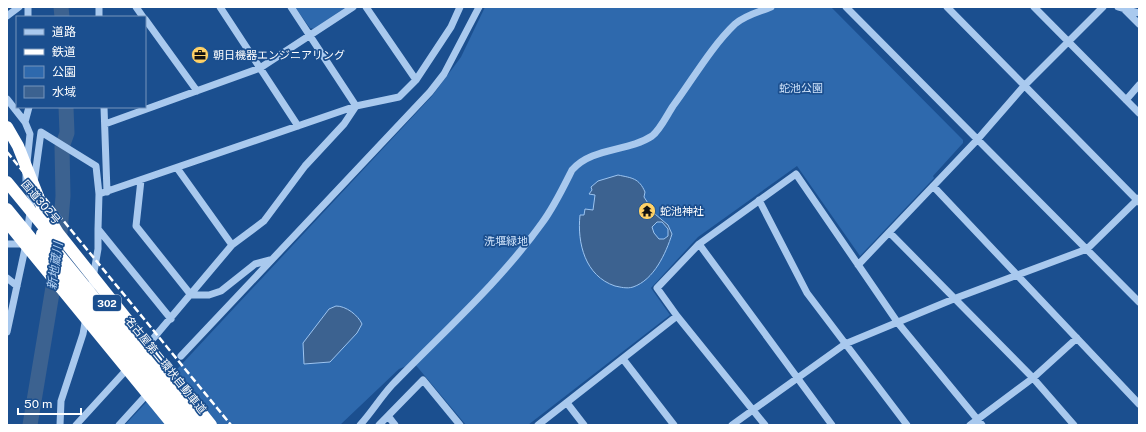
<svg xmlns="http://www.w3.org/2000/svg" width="1146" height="432" font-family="'Public Sans','Noto Sans JP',sans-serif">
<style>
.green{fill:#2e69ad}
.water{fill:#3c6290;stroke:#9cc4f0;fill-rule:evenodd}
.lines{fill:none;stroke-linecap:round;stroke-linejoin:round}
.river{stroke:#3c6290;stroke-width:15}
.minor{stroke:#a9c9ee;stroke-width:7}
.rail{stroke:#fff;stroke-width:2.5;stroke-dasharray:7 3;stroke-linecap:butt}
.highway-bridge{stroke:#fff;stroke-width:12}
.labels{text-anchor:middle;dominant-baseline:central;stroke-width:3.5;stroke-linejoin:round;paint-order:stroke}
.shield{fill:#1b4f8f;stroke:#bbcadd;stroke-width:1}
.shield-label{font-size:10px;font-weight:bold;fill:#fff}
.poi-label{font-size:11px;fill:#fff;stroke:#1b4f8f;text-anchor:start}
.park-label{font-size:11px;fill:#cfe3fa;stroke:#1b4f8f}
.street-label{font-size:11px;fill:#fff;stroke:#1b4f8f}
.water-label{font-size:12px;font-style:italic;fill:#b5d3f5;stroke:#1b4f8f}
</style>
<rect width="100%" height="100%" fill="#1b4f8f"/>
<path class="green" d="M295,7H346L314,29L310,28Z
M485,7H831L963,140V143L933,176L934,178L860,256L797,166L698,237L651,288L670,315L528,425H466L414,363L399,369L340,425H125L432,96L461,57Z"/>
<path class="water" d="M618,175C632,178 639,178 645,192L644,197L655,214L668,225L672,234C666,253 654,280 633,287C627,289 620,287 615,286C585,276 577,243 580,215H584L585,209L593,210L595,195L589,194L592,190L591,187L598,181ZM657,222H662L668,229V236L664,239H659L654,233L652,227Z
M336,306C346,306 358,315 362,324L357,333L330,362L304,364L303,343L329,309Z"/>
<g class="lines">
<path class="river" d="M61,7L62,17
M59,245L63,196L62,147L67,133L66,107
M30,425L56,269"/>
<path class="minor" d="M28,7V17
M99,7V17
M136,7L143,17
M220,7L298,126
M366,7L416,80
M846,7L1139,302
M947,7L1139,202
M1034,7L1139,113
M1118,7L1139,13
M1125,10L1139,24
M7,16L19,7
M145,19L197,91
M7,99L25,122
M1126,100L1139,85
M104,107L107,192
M105,124L260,68L353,7
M27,163L30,134L25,122L29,107
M177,168L232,245
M26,173V187L32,198
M141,180L136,226L191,295H209L221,291L255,264L270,260
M933,186L1139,404
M99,194L356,106L399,97L416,80L451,27L460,7
M759,200L807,293L907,425
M890,233L1033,378L1074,425
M27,234L41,132L96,166L99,194L98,229L171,319
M7,244H26
M699,244L832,425
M858,265L977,140L1024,86L1103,7
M7,278L17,286
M90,295L98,249V229
M7,332L26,244
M146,347L232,245L264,221L305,166L344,124L356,106L291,7
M181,356L430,92L444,74L479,7
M623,359L674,425
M567,403L584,425
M388,416L395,425
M60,425L61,401L83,334L86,317
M76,425L129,367
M119,425L149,392
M360,425C372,412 380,398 392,385C443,332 499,283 542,223C554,207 563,188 572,170C592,147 628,152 652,136C660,130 667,115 673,106C693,79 711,47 735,24C745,15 759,12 771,7
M379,425L423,380L460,425
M538,425L677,316
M732,425L845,344L956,298L1087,249L1139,198
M765,425L677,316L657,288L699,244L796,174L898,323L982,425
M970,425L1033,378L1077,338"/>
<path class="rail" d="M7,152L231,425"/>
<path class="highway-bridge" d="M7,127L18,146L43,209L58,233L211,425
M7,182L53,238
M7,209L184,425
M7,222L173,425
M42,234L198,425"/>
</g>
<defs>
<symbol id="office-disc" viewBox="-11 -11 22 22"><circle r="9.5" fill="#ffd166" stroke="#1b4f8f"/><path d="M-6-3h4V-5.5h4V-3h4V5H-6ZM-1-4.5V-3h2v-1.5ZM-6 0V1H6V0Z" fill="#111"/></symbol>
<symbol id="temple-disc" viewBox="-11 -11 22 22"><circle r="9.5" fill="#ffd166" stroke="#1b4f8f"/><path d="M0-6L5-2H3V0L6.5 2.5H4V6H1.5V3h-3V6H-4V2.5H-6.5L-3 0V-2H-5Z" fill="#111"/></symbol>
</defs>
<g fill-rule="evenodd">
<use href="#office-disc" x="190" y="45" width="20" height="20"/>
<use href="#temple-disc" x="637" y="201" width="20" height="20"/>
</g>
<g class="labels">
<rect class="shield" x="93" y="295" width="28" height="16" rx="3"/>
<g class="shield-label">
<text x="107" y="303">302</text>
</g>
<g class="poi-label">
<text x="213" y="55">朝日機器エンジニアリング</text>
<text x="660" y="211">蛇池神社</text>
</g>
<g class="park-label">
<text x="801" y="88">蛇池公園</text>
<text x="506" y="241">洗堰緑地</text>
</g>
<g class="street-label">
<text transform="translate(41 202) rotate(50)">国道302号</text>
<text transform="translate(166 365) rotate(51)">名古屋第二環状自動車道</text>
</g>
<g class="water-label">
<text transform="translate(55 266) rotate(-82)">新地蔵川</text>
</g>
</g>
<rect width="1146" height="432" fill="none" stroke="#ffffff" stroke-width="16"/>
<rect x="16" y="16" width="130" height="92" fill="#1b4f8f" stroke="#7695bc"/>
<rect x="24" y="29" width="20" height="6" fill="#a9c9ee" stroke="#7695bc"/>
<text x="52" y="36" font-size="12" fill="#ffffff">道路</text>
<rect x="24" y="49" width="20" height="6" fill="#ffffff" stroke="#7695bc"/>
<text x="52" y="56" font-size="12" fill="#ffffff">鉄道</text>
<rect x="24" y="66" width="20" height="12" fill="#2e69ad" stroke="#7695bc"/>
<text x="52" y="76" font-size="12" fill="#ffffff">公園</text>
<rect x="24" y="86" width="20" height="12" fill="#3c6290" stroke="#7695bc"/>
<text x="52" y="96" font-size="12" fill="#ffffff">水域</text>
<path d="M18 408v6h63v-6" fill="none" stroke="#ffffff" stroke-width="2"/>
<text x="24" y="408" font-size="12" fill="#ffffff" stroke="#1b4f8f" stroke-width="3" paint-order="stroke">50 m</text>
</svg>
